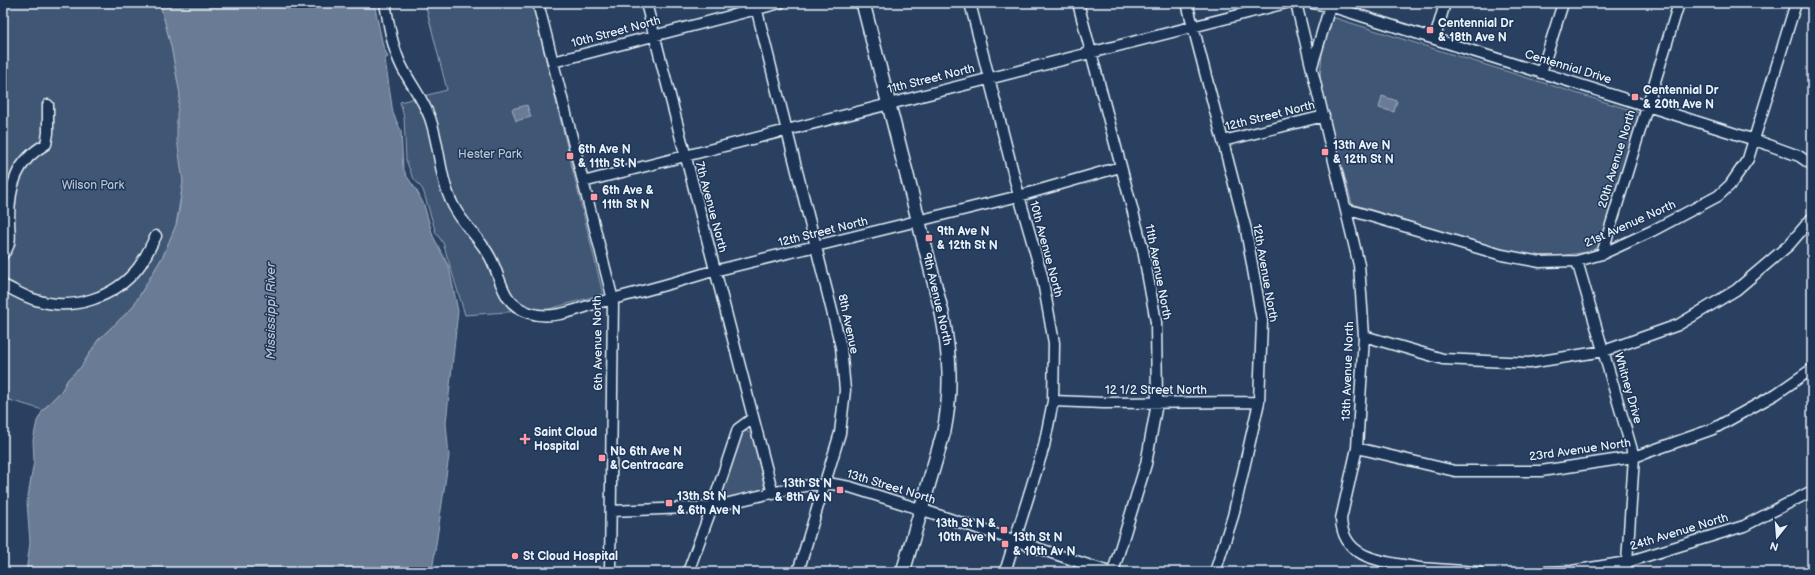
<svg xmlns="http://www.w3.org/2000/svg" width="1815" height="575" font-family="'Balsamiq Sans',sans-serif">
<style>
.green{fill:#415774;stroke:#94a4b6}
.water{fill:#6b7c95;stroke:#9dabbd}
.lines{fill:none;stroke-linecap:round;stroke-linejoin:round}
.minor-casing{stroke:#e8f1f8;stroke-width:13}
.major-casing{stroke:#e8f1f8;stroke-width:16}
.minor{stroke:#1d3557;stroke-width:10}
.major{stroke:#1d3557;stroke-width:13}
.poi-dot{fill:#ff9aa2;stroke:#1d3557;stroke-width:1.5}
.labels{text-anchor:middle;dominant-baseline:central;stroke-width:3;stroke-linejoin:round;paint-order:stroke}
.poi-label{font-size:12px;font-weight:bold;fill:#e8f1f8;stroke:#1d3557;text-anchor:start}
.street-label{font-size:12px;fill:#e8f1f8;stroke:#1d3557}
.park-label{font-size:12px;fill:#b6c3d0;stroke:#1d3557}
.water-label{font-size:13px;font-style:italic;fill:#b6c2d0;stroke:#1d3557}
</style>
<rect width="100%" height="100%" fill="#294061"/>
<filter id="ink" filterUnits="userSpaceOnUse"><feTurbulence type="fractalNoise" baseFrequency=".025" numOctaves="2"/><feDisplacementMap in="SourceGraphic" scale="8" xChannelSelector="R" yChannelSelector="G"/><feConvolveMatrix kernelMatrix="1 2 1 2 8 2 1 2 1" color-interpolation-filters="sRGB"/></filter>
<g filter="url(#ink)">
<path class="green" d="M3,3H160L171,46L180,94L177,123L183,182L176,225L163,256L132,308L98,340L81,367L68,379L62,390L43,410L3,398Z
M425,3H532L603,294L549,309L465,315L443,243L436,233L423,190L412,176L406,160L404,117L400,102L447,90Z
M1332,17L1640,113L1599,247L1588,252L1558,256H1541L1512,253L1352,204L1323,96L1320,77L1322,53Z
M747,431L752,435L765,488L764,490L727,499L723,498L721,493L742,432Z"/>
<path class="water" d="M160,3H374L383,46L388,57L385,59L393,113L401,131L403,167L406,175L417,191L424,205L433,236L449,267L458,311L446,423L449,456L432,572H26L30,543L27,502L34,461L33,440L37,421L43,410L62,390L68,379L81,367L98,340L132,308L163,256L176,225L179,212L183,182L177,139V114L180,94L171,46Z
M1382,96L1397,101L1394,112L1379,108Z
M527,105L531,117L516,121L512,109Z"/>
<g class="lines">
<defs>
<path id="minor" d="M385,3C389,25 392,47 402,67C411,85 423,99 430,118C440,146 439,178 453,205C462,224 480,238 490,257C503,281 500,303 530,313C553,321 579,308 601,302C636,293 671,284 706,273L1019,196L1120,167
M538,3L613,300L610,572
M646,3L773,494
M755,3L841,347L845,390L840,433L798,572
M970,3L1019,196L1042,276L1054,343L1053,401L1044,446L1005,572
M1078,3L1143,250L1156,322L1157,403L1146,464L1113,572
M1187,3L1246,230L1262,321L1259,402L1233,516L1215,572
M1296,3L1359,265L1364,336L1357,448L1341,519C1343,562 1387,561 1420,568L1418,572
M1312,3L1330,6L1755,140L1799,156L1812,165
M1435,38L1445,3
M553,62L780,3
M1312,66L1331,3
M1541,73L1563,3
M1223,141L1324,116
M583,182L1286,3
M1346,209L1502,255L1540,262L1577,261L1602,254L1652,231L1718,196L1730,185L1748,159L1796,3
M3,254C13,244 9,233 9,220C9,186 16,161 46,144L48,133V105
M1602,254L1679,3
M1577,261L1634,457L1627,562L1624,572
M3,285C14,290 25,297 36,300C73,312 115,297 138,268C145,259 150,247 156,236
M1364,336L1443,359L1529,363L1604,351L1678,325L1736,290L1789,245L1812,218
M1053,401L1104,403L1259,402
M1357,448L1455,471H1541L1634,457L1713,429L1776,394L1812,369
M611,511L712,507L793,488L811,485L833,484L850,487L929,512L1109,572
M1420,568L1478,572
M688,572L712,507L738,429L753,418
M1545,572L1572,571L1627,562L1744,526L1812,491"/>
<path id="major" d="M863,3L942,313C950,355 952,390 944,431L903,572"/>
</defs>
<use href="#minor" class="minor-casing"/>
<use href="#major" class="major-casing"/>
<use href="#minor" class="minor"/>
<use href="#major" class="major"/>
</g>
</g>
<g class="poi-dot">
<rect x="1426" y="26" width="8" height="8" rx="2"/>
<rect x="1631" y="93" width="8" height="8" rx="2"/>
<rect x="1321" y="148" width="8" height="8" rx="2"/>
<rect x="566" y="152" width="8" height="8" rx="2"/>
<rect x="590" y="193" width="8" height="8" rx="2"/>
<rect x="925" y="234" width="8" height="8" rx="2"/>
<path d="M523 433h4v4h4v4h-4v4h-4v-4h-4v-4h4z"/>
<rect x="598" y="454" width="8" height="8" rx="2"/>
<rect x="836" y="486" width="8" height="8" rx="2"/>
<rect x="665" y="499" width="8" height="8" rx="2"/>
<rect x="1000" y="526" width="8" height="8" rx="2"/>
<rect x="1001" y="540" width="8" height="8" rx="2"/>
<circle cx="515" cy="556" r="4"/>
</g>
<g class="labels">
<g class="poi-label">
<text x="1438" y="23">Centennial Dr<tspan x="1438" dy="14">&amp; 18th Ave N</tspan></text>
<text x="1643" y="90">Centennial Dr<tspan x="1643" dy="14">&amp; 20th Ave N</tspan></text>
<text x="1333" y="145">13th Ave N<tspan x="1333" dy="14">&amp; 12th St N</tspan></text>
<text x="578" y="149">6th Ave N<tspan x="578" dy="14">&amp; 11th St N</tspan></text>
<text x="602" y="190">6th Ave &amp;<tspan x="602" dy="14">11th St N</tspan></text>
<text x="937" y="231">9th Ave N<tspan x="937" dy="14">&amp; 12th St N</tspan></text>
<text x="534" y="432">Saint Cloud<tspan x="534" dy="14">Hospital</tspan></text>
<text x="610" y="451">Nb 6th Ave N<tspan x="610" dy="14">&amp; Centracare</tspan></text>
<text x="832" y="483" text-anchor="end">13th St N<tspan x="832" dy="14">&amp; 8th Av N</tspan></text>
<text x="677" y="496">13th St N<tspan x="677" dy="14">&amp; 6th Ave N</tspan></text>
<text x="996" y="523" text-anchor="end">13th St N &amp;<tspan x="996" dy="14">10th Ave N</tspan></text>
<text x="1013" y="537">13th St N<tspan x="1013" dy="14">&amp; 10th Av N</tspan></text>
<text x="523" y="556">St Cloud Hospital</text>
</g>
<g class="street-label">
<text transform="translate(616 32) rotate(-15)">10th Street North</text>
<text transform="translate(1568 67) rotate(17)">Centennial Drive</text>
<text transform="translate(931 79) rotate(-14)">11th Street North</text>
<text transform="translate(1270 116) rotate(-14)">12th Street North</text>
<text transform="translate(1617 159) rotate(-73)">20th Avenue North</text>
<text transform="translate(711 207) rotate(75)">7th Avenue North</text>
<text transform="translate(1630 224) rotate(-24)">21st Avenue North</text>
<text transform="translate(823 232) rotate(-14)">12th Street North</text>
<text transform="translate(1046 249) rotate(75)">10th Avenue North</text>
<text transform="translate(1158 272) rotate(79)">11th Avenue North</text>
<text transform="translate(1265 273) rotate(80)">12th Avenue North</text>
<text transform="translate(937 299) rotate(77)">9th Avenue North</text>
<text transform="translate(848 324) rotate(78)">8th Avenue</text>
<text transform="translate(598 343) rotate(-91)">6th Avenue North</text>
<text transform="translate(1348 371) rotate(-88)">13th Avenue North</text>
<text transform="translate(1628 388) rotate(74)">Whitney Drive</text>
<text x="1156" y="390">12 1/2 Street North</text>
<text transform="translate(1580 450) rotate(-8)">23rd Avenue North</text>
<text transform="translate(891 487) rotate(17)">13th Street North</text>
<text transform="translate(1679 532) rotate(-17)">24th Avenue North</text>
</g>
<g class="park-label">
<text x="490" y="154">Hester Park</text>
<text x="93" y="185">Wilson Park</text>
</g>
<g class="water-label">
<text transform="translate(271 311) rotate(-90)">Mississippi River</text>
</g>
</g>
<rect width="1815" height="575" fill="none" stroke="#1d3557" stroke-width="16"/>
<rect x="8" y="8" width="1799" height="559" fill="none" stroke="#e8f1f8" stroke-width="1.5" filter="url(#ink)"/>
<g transform="translate(1777 537) rotate(197)" stroke="#1d3557" stroke-width="3" paint-order="stroke">
<path d="M0-3L7 15L0 10L-7 15Z" fill="#e8f1f8"/>
<text y="-6" font-size="11" font-weight="bold" text-anchor="middle" fill="#e8f1f8">N</text>
</g>
</svg>
